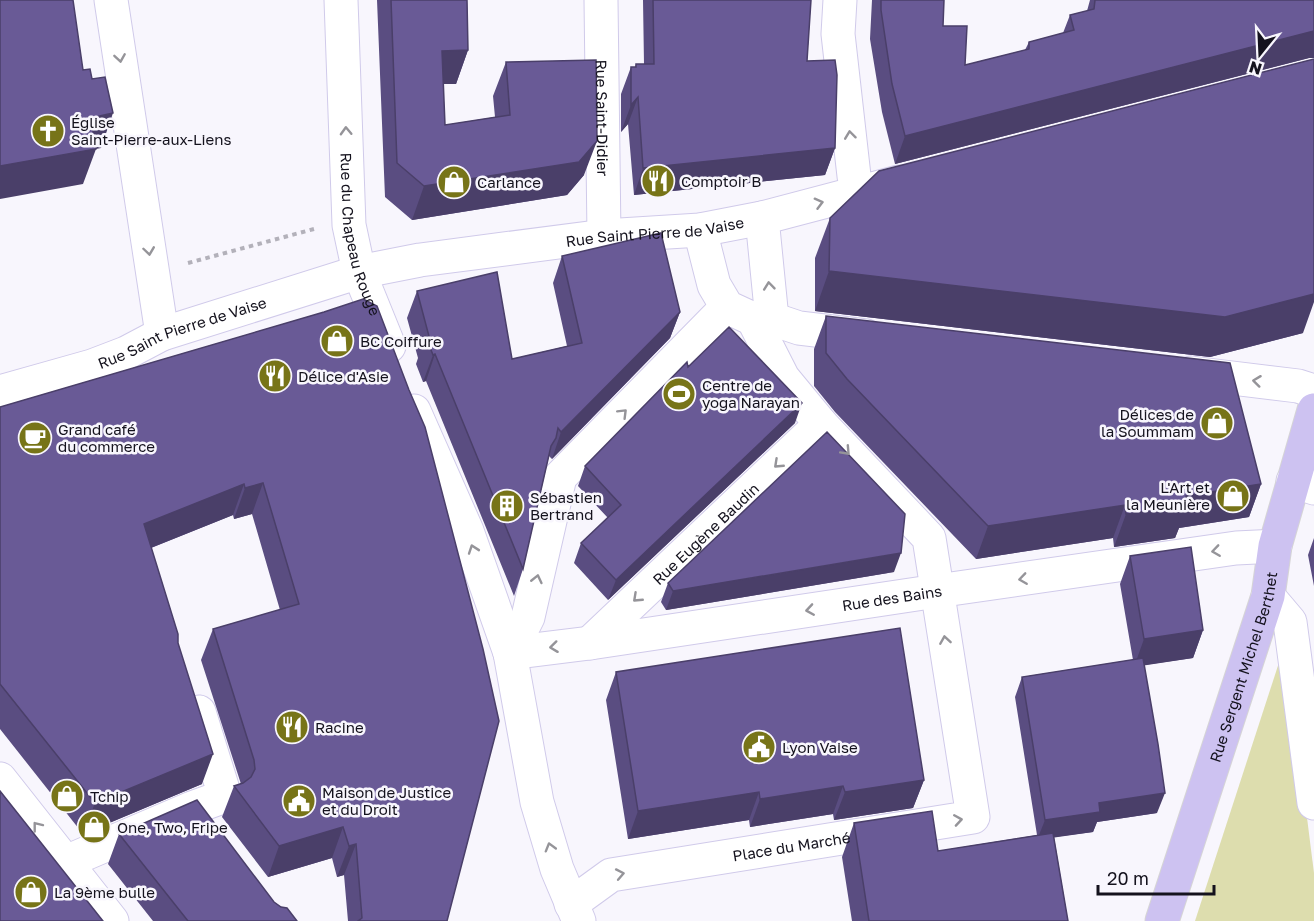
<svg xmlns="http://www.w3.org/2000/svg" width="1314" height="921" font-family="'Golos Text',sans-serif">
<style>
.green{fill:#ddddae}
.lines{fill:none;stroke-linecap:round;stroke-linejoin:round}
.minor-casing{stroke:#d0caea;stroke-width:35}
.major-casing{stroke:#d5d4d6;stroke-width:35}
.path{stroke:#b3b1ba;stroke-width:4;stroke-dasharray:4.5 4.5;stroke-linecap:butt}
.minor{stroke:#fff;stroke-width:33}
.major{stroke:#cdc2f1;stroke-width:33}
.wall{fill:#5a4d81}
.shaded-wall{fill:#4a3f69}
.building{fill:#695a96;stroke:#4a3f69;stroke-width:1.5}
.oneway{stroke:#959499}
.labels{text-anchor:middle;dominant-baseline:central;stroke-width:5;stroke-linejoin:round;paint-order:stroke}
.street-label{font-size:15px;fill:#14121d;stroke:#f8f6fd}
.poi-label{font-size:15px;fill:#14121d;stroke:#f8f6fd;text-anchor:start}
</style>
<rect width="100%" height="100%" fill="#f8f6fd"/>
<path class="green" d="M1285,644L1314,873V921H1195Z"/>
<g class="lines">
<defs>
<g id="minor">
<path d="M111,0L162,334"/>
<path id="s1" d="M341,0L349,225L359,272L389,346"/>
<path id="s2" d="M601,0L604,236"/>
<path d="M840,0L838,34L854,176L858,193"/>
<path d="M700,230L714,285L727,307L753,319H772L762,218"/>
<path d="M772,319L799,328L866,336"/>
<path d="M1191,373L1298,386L1314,391"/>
<path id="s3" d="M0,392L92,366L126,353L162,334L359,272L420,260L604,236L700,230L762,218L899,182"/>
<path d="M414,411L467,531L510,653L537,802L557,869L579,921"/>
<path d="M1293,481L1314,488"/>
<path d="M1268,596L1290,622L1314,803"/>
<path id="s4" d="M590,643L821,424"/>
<path id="s5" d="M510,653L590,643L937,591L1236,548L1275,546"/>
<path d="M510,653L528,617L560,477L727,307"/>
<path d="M0,779L112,921"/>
<path d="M66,862L192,808L225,796L199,712"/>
<path id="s6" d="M571,904L611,875L973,817L929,538L821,424L783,378L753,319"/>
</g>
<g id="major">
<path id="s7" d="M1162,921L1268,596L1275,546L1314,410"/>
</g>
</defs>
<use href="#minor" class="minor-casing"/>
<use href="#major" class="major-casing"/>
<path class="path" d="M188,263L314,229"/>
<use href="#minor" class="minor"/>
<use href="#major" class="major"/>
</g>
<path class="wall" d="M377,0H467L468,50L456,84H443L445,125L495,117L493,96L506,62L584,175L567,195L412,220L385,197Z
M643,0H811L807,61L835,148L825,175L634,195L628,124L621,132V94L631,67H635L636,64H644Z
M872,0H944L943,26L965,65L1025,50L1029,42L1063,33L1070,15L1087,11L1090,0H1314L1309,58L895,164L882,112L870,39Z
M830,218L1303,333L1210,357L815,311V258Z
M562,256L680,312L670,338L552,459L549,456L523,569L514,596L426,381L423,382L416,364L418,358L407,318L417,291L512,359L567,346L553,283Z
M324,312L447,921H348L344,875L337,877L332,858L268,877L222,817L234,786L241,784L201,660L213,629L280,610L252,514L234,519L233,515L151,548L178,643L202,784L83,834L0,729V407Z
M826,316L1261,484L1249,517L1179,528L1175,538L1114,547L1113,538L976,559L835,412L814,386V349Z
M795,423L608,600L574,563L581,543L608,518L578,486L585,466Z
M1314,538V586L1308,555Z
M1130,556L1203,630L1193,658L1144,665L1157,813L1097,822L1093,832L1054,837L1068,921H852L842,857L854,823L938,851L1037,835L1015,697L1022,677L1133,660L1120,584Z
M894,572L666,610L661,602L668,583Z
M616,672L924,780L913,808L834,820L833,814L750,827L749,820L628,839L606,700Z
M119,834L274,902L297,921H153L108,864Z"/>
<path class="shaded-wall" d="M1314,31V58H1309L895,164L905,136Z
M468,50L456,84H430L442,51Z
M638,97L628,124L621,132L631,105Z
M113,113L101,148L91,150L96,149L83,184L0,199V166L92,126L99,116Z
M597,141L584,175L567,195L412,220L424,186Z
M835,148L825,175L634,195L643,168Z
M829,271L1314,294V302L1303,333L1210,357L815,311Z
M680,312L670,338L552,459L561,432Z
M435,354L426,381L423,382L433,355Z
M802,403L795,423L608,600L616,580Z
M263,483L252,514L234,519L245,488Z
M244,484L233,515L133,555L144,524Z
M1261,484L1249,517L1179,528L1175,538L1114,547L1126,514L1186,496Z
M1125,505L1113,538L976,559L988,526Z
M901,553L894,572L666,610L673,591Z
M1203,630L1193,658L1134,667L1144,639Z
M213,754L202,784L83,834L95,803Z
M924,780L913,808L834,820L845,792Z
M843,786L833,814L750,827L760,799Z
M759,792L749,820L628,839L638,811Z
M1165,793L1157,813L1097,822L1093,832L1037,840L1045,820L1099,803Z
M343,827L332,858L268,877L279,846Z
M356,844L344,875L337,877L349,846Z"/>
<path class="building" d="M0,0H73L83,70L90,69L92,79L105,77L113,113L99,116L100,125L92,126L96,149L0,166Z
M391,0H467L468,50L442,51L445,125L510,115L506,62L596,60L597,141L579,162L424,186L397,163Z
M653,0H811L807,61L835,60L837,75L835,148L643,168L638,97L631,105V67H636V64H654Z
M881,0H944L943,26H967L965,65L1029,49V42L1074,30L1070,15L1094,9L1095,0H1314V31L905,136L892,84L881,10Z
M1314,59V294L1225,317L829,271L830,218L879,171Z
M661,233L680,312L561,432L558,428L556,438L551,446L523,569L435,354L433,355L426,337L430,340L417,291L497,272L512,359L582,343L562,256Z
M363,299L377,306L409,390L425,427L483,649L499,721L447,921H358L362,918L356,844L349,846L343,827L279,846L234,786L243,783L251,777L255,769L254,760L213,629L299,604L263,483L245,488L244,484L144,524L178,634V643L213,754L95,803L0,684V407L324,312Z
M826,316L1230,363L1261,484L1186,496L1187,505L1126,514L1125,505L988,526L847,379L826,353Z
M729,327L802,403L616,580L581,543L621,505L585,466L687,362L688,367Z
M827,432L905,514L901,553L673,591L668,583Z
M1191,547L1203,630L1144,639L1130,556Z
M900,628L924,780L845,792L843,786L760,799L759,792L638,811L616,672Z
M1143,658L1158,744L1165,793L1099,803L1100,812L1045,820L1022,677Z
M0,791L103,921H0Z
M197,800L274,902L281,907L287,908L297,921H188L119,834Z
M932,811L938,851L1053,833L1068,921H869L854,823Z"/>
<defs><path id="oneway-chevron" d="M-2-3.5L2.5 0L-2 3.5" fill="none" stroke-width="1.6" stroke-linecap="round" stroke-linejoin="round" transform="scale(1.5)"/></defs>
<g class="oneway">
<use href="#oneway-chevron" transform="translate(120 58) rotate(81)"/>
<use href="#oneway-chevron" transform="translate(346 131) rotate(-92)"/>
<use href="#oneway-chevron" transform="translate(850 135) rotate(-97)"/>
<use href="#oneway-chevron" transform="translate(819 203) rotate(-15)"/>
<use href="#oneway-chevron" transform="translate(149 251) rotate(82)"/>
<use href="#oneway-chevron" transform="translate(769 286) rotate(-96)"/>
<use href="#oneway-chevron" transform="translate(1257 381) rotate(-173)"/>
<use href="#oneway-chevron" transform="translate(623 413) rotate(-45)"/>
<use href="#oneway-chevron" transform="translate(846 451) rotate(47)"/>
<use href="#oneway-chevron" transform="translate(778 464) rotate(137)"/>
<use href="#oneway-chevron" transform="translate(473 549) rotate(-109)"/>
<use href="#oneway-chevron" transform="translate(1216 551) rotate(172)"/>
<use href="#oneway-chevron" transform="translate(537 579) rotate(-77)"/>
<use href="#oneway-chevron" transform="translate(1023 579) rotate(172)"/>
<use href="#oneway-chevron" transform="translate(637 598) rotate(137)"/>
<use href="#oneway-chevron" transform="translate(810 610) rotate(171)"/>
<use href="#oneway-chevron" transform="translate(945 640) rotate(-99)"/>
<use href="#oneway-chevron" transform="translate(554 647) rotate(173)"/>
<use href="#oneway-chevron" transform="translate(958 820) rotate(-9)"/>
<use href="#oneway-chevron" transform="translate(37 826) rotate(-128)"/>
<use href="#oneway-chevron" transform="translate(550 847) rotate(-106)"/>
<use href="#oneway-chevron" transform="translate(620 874) rotate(-11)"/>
</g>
<defs>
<symbol id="church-disc" viewBox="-11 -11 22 22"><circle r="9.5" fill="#777418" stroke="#f8f6fd"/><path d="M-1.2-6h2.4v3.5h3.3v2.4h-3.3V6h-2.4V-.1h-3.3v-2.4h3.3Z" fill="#fff"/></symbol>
<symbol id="restaurant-disc" viewBox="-11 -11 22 22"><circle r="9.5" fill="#777418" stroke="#f8f6fd"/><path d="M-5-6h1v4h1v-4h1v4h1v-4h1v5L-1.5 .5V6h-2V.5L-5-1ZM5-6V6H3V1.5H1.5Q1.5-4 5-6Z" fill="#fff"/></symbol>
<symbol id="shop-disc" viewBox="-11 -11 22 22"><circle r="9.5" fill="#777418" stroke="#f8f6fd"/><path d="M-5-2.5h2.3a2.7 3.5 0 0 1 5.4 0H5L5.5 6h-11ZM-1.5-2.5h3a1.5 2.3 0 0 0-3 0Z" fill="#fff"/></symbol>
<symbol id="stadium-disc" viewBox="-11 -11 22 22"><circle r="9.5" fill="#777418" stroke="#f8f6fd"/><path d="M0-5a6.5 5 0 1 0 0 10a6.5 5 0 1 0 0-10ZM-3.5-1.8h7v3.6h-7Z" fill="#fff"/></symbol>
<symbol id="cafe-disc" viewBox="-11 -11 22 22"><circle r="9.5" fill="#777418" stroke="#f8f6fd"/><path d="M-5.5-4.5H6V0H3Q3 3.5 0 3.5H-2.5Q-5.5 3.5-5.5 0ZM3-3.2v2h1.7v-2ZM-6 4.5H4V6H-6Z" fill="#fff"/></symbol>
<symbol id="building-disc" viewBox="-11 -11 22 22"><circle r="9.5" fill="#777418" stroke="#f8f6fd"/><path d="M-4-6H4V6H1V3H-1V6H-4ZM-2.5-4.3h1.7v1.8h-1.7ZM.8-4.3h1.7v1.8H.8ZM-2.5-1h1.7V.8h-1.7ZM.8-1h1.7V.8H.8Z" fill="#fff"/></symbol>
<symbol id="civic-disc" viewBox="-11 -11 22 22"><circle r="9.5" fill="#777418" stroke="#f8f6fd"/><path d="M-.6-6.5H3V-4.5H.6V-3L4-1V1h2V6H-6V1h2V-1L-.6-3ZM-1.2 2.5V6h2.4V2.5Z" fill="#fff"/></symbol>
</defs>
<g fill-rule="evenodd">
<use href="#church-disc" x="29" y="112" width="38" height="38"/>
<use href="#restaurant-disc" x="639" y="162" width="38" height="38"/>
<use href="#shop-disc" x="435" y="163" width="38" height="38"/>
<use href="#shop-disc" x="318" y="322" width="38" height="38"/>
<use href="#restaurant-disc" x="256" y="357" width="38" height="38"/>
<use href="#stadium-disc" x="660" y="375" width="38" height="38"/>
<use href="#shop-disc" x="1198" y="404" width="38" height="38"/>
<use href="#cafe-disc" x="16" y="419" width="38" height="38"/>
<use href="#shop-disc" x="1214" y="477" width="38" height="38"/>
<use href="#building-disc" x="488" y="487" width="38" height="38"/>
<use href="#restaurant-disc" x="273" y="708" width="38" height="38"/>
<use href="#civic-disc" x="740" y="728" width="38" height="38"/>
<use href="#shop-disc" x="48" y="777" width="38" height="38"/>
<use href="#civic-disc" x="280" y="782" width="38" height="38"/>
<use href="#shop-disc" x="75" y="808" width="38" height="38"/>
<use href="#shop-disc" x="12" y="873" width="38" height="38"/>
</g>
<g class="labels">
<g class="street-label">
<text stroke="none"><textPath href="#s2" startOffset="118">Rue Saint-Didier</textPath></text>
<text stroke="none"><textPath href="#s3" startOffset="678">Rue Saint Pierre de Vaise</textPath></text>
<text stroke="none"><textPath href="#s1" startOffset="236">Rue du Chapeau Rouge</textPath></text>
<text stroke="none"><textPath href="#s3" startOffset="192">Rue Saint Pierre de Vaise</textPath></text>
<text stroke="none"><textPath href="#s4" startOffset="159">Rue Eugène Baudin</textPath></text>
<text stroke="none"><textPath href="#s5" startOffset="386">Rue des Bains</textPath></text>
<text stroke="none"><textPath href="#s7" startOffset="267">Rue Sergent Michel Berthet</textPath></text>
<text stroke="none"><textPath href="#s6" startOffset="232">Place du Marché</textPath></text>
</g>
<g class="poi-label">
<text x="71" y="122">Église<tspan x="71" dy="17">Saint-Pierre-aux-Liens</tspan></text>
<text x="681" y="181">Comptoir B</text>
<text x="477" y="182">Carlance</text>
<text x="360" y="341">BC Coiffure</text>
<text x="298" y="376">Délice d'Asie</text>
<text x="702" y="385">Centre de<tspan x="702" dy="17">yoga Narayan</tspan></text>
<text x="1194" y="414" text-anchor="end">Délices de<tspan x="1194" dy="17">la Soummam</tspan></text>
<text x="58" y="429">Grand café<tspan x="58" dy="17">du commerce</tspan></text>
<text x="1210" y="487" text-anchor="end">L'Art et<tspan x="1210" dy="17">la Meunière</tspan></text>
<text x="530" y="497">Sébastien<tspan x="530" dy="17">Bertrand</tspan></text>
<text x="315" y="727">Racine</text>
<text x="782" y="747">Lyon Vaise</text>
<text x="322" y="792">Maison de Justice<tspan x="322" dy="17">et du Droit</tspan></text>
<text x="90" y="796">Tchip</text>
<text x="117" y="827">One, Two, Fripe</text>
<text x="54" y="892">La 9ème bulle</text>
</g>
</g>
<g transform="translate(1260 54) rotate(198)" stroke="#f8f6fd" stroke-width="4.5" paint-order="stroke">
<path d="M0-4.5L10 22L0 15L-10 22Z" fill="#14121d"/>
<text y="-9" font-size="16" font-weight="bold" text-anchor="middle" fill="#14121d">N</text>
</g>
<path d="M1098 885v9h116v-9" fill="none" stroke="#14121d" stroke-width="3"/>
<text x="1107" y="885" font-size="18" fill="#14121d" stroke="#f8f6fd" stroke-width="4.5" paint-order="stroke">20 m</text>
</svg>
